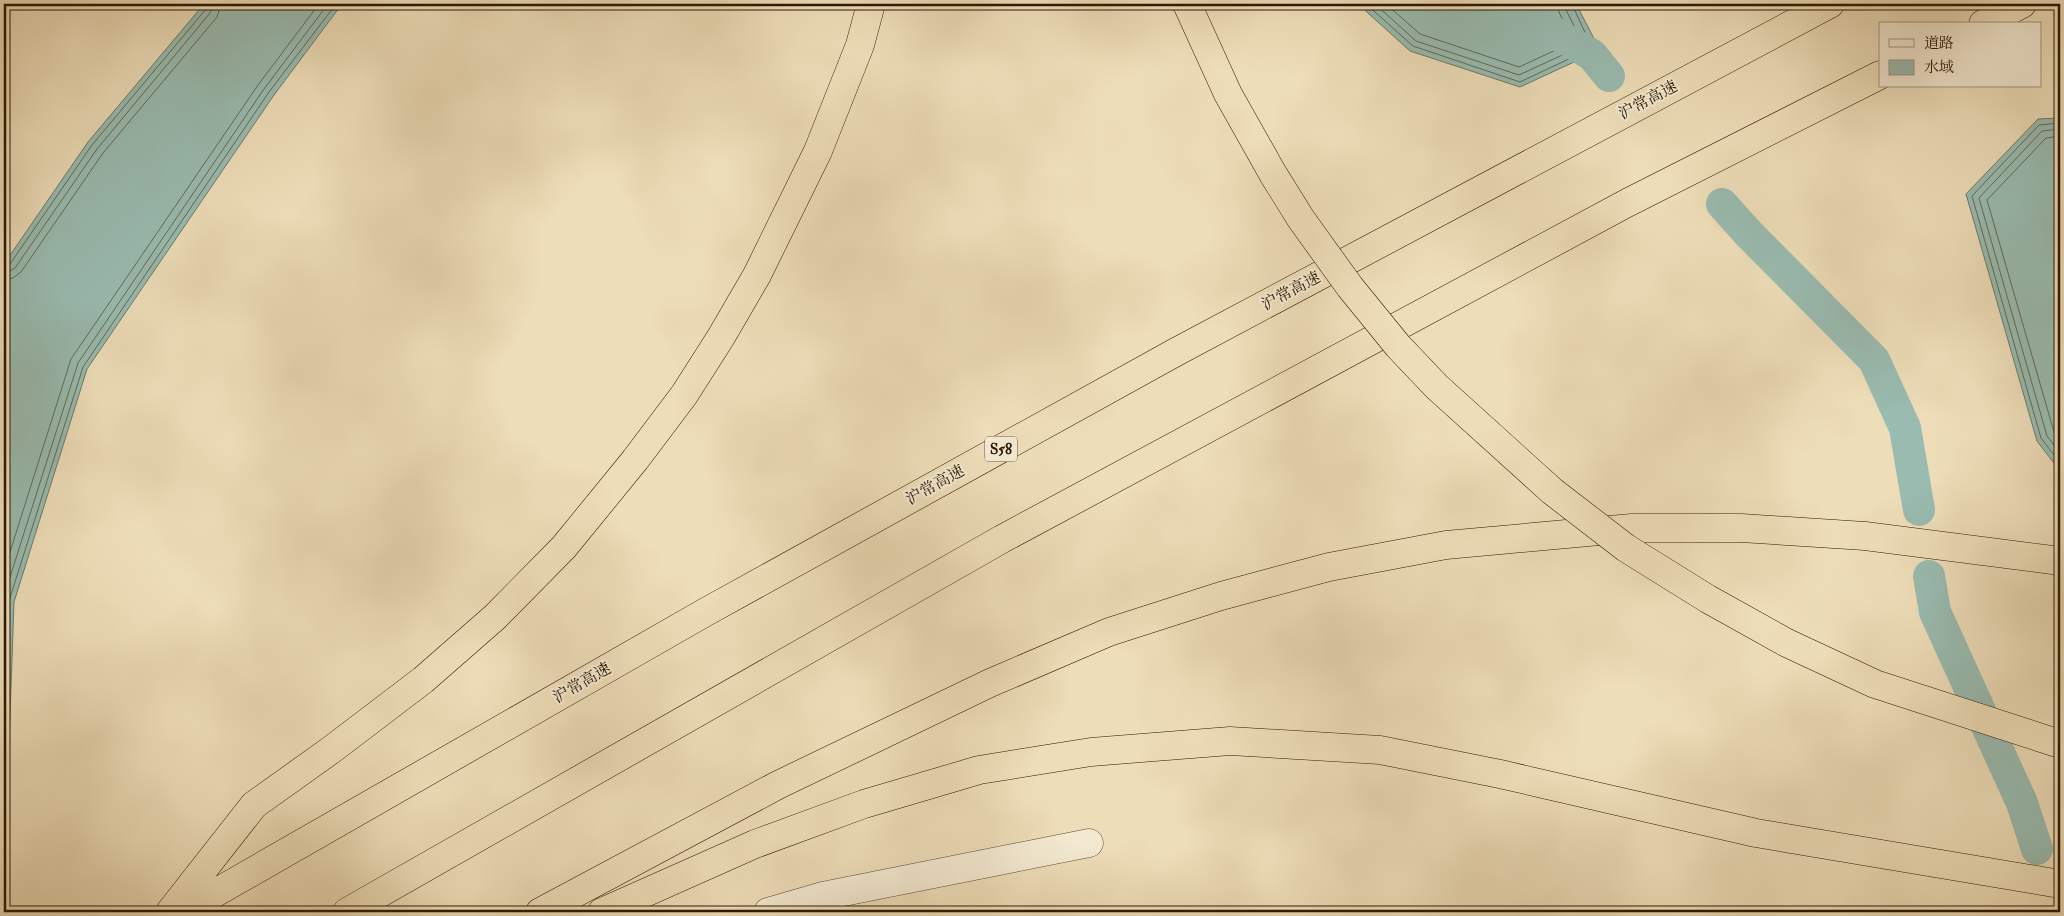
<svg xmlns="http://www.w3.org/2000/svg" width="2064" height="916" font-family="'IM FELL Double Pica','Noto Serif SC',serif">
<style>
.water{fill:#99bbb0;stroke:#6d7a6a}
.lines{fill:none;stroke-linecap:round;stroke-linejoin:round}
.shore{stroke:#626a58;stroke-width:1}
.canal{stroke:#99bbb0;stroke-width:32}
.street-casing{stroke:#5c492e;stroke-width:29}
.highway-casing{stroke:#2b1800;stroke-width:29}
.street{stroke:#f3e9d1;stroke-width:28}
.highway{stroke:#edddb8;stroke-width:28}
.highway-bridge-casing{stroke:#2b1800;stroke-width:29;stroke-linecap:butt}
.highway-bridge{stroke:#edddb8;stroke-width:28}
.labels{text-anchor:middle;dominant-baseline:central;stroke-width:4;stroke-linejoin:round;paint-order:stroke}
.shield{fill:#f3e9d1;stroke:#67573f;stroke-width:1}
.shield-label{font-size:15px;font-weight:bold;fill:#2b1800}
.street-label{font-size:16px;fill:#2b1800;stroke:#f3e9d1}
</style>
<rect width="100%" height="100%" fill="#edddb8"/>
<filter id="stains"><feTurbulence type="fractalNoise" baseFrequency=".004" numOctaves="4"/><feColorMatrix values="0 0 0 0 .2 0 0 0 0 .09 0 0 0 0 .02 0 0 0 .5 -.17"/></filter>
<radialGradient id="worn" r=".72"><stop offset=".6" stop-color="#630" stop-opacity="0"/><stop offset="1" stop-color="#630" stop-opacity=".3"/></radialGradient>
<path class="water" d="M204,4H342L274,95L87,369L14,602L6,830L4,831V264L88,142Z
M1358,4H1576L1600,50L1520,87L1410,51Z
M2060,118V471L2037,441L1966,194L2038,119Z"/>
<g class="lines">
<path class="shore" d="M1366,4L1413,46L1520,82L1592,48L1572,4
M1375,4L1416,41L1519,75L1584,45L1566,10L1565,4
M1386,4L1420,34L1519,67L1573,42L1559,12L1558,4
M2060,123L2039,125L1972,196L2041,438L2060,463
M2060,129L2042,131L1979,198L2047,436L2060,453
M2060,136L2046,138L1987,200L2054,432L2060,441
M4,266L10,264L92,145L206,9L207,4
M4,272L10,271L15,268L97,149L210,13L213,4
M4,280L13,278L21,272L103,153L217,17L221,4
M4,571L71,359L258,85L319,4
M4,596L78,363L264,89L328,4
M4,747L9,601L83,367L269,92L336,4"/>
<path class="canal" d="M1555,33L1592,55L1609,76
M1722,204L1748,233L1874,360L1905,428L1919,510
M1929,576L1935,612L2022,803L2037,849"/>
<defs>
<path id="street" d="M768,912L823,896L1089,843"/>
<path id="highway" d="M1983,24L2022,4
M170,912L254,805L331,750L423,680L495,617L564,547L635,460L684,395L721,337L757,275L818,151L860,45L871,4
M182,912L704,613L1176,352L1830,4
M347,912L1002,539L1627,203L1880,75
M540,912L778,785L990,683L1109,632L1221,596L1329,567L1446,545L1632,528H1741L1865,536L2060,561
M602,912L755,844L864,804L979,770L1091,752L1230,741L1380,750L1500,774L1756,833L2060,884"/>
</defs>
<use href="#street" class="street-casing"/>
<use href="#highway" class="highway-casing"/>
<use href="#street" class="street"/>
<use href="#highway" class="highway"/>
<defs>
<path id="highway-bridge" d="M1187,4L1228,94L1273,174L1301,219L1350,287L1398,346L1437,387L1552,491L1626,548L1708,599L1787,643L1875,684L2060,744"/>
</defs>
<use href="#highway-bridge" class="highway-bridge-casing"/>
<use href="#highway-bridge" class="highway-bridge"/>
</g>
<g class="labels">
<rect class="shield" x="985" y="436.5" width="32" height="25" rx="4"/>
<g class="shield-label">
<text x="1001" y="449">S58</text>
</g>
<g class="street-label">
<text transform="translate(1648 100) rotate(-28)">沪常高速</text>
<text transform="translate(1291 291) rotate(-28)">沪常高速</text>
<text transform="translate(935 485) rotate(-29)">沪常高速</text>
<text transform="translate(582 683) rotate(-30)">沪常高速</text>
</g>
</g>
<rect width="2064" height="916" fill="none" stroke="#edddb8" stroke-width="20"/>
<rect x="5" y="5" width="2054" height="906" fill="none" stroke="#2b1800" stroke-width="2.5"/>
<rect x="10" y="10" width="2044" height="896" fill="none" stroke="#2b1800"/>
<rect x="1879" y="22" width="162" height="65" fill="#f3e9d1" stroke="#a3957d"/>
<rect x="1889" y="39" width="25" height="8" fill="#f3e9d1" stroke="#a3957d"/>
<text x="1924" y="48" font-size="15" fill="#2b1800">道路</text>
<rect x="1889" y="60" width="25" height="15" fill="#99bbb0" stroke="#a3957d"/>
<text x="1924" y="72" font-size="15" fill="#2b1800">水域</text>
<rect width="100%" height="100%" filter="url(#stains)"/>
<rect width="100%" height="100%" fill="url(#worn)"/>
</svg>
